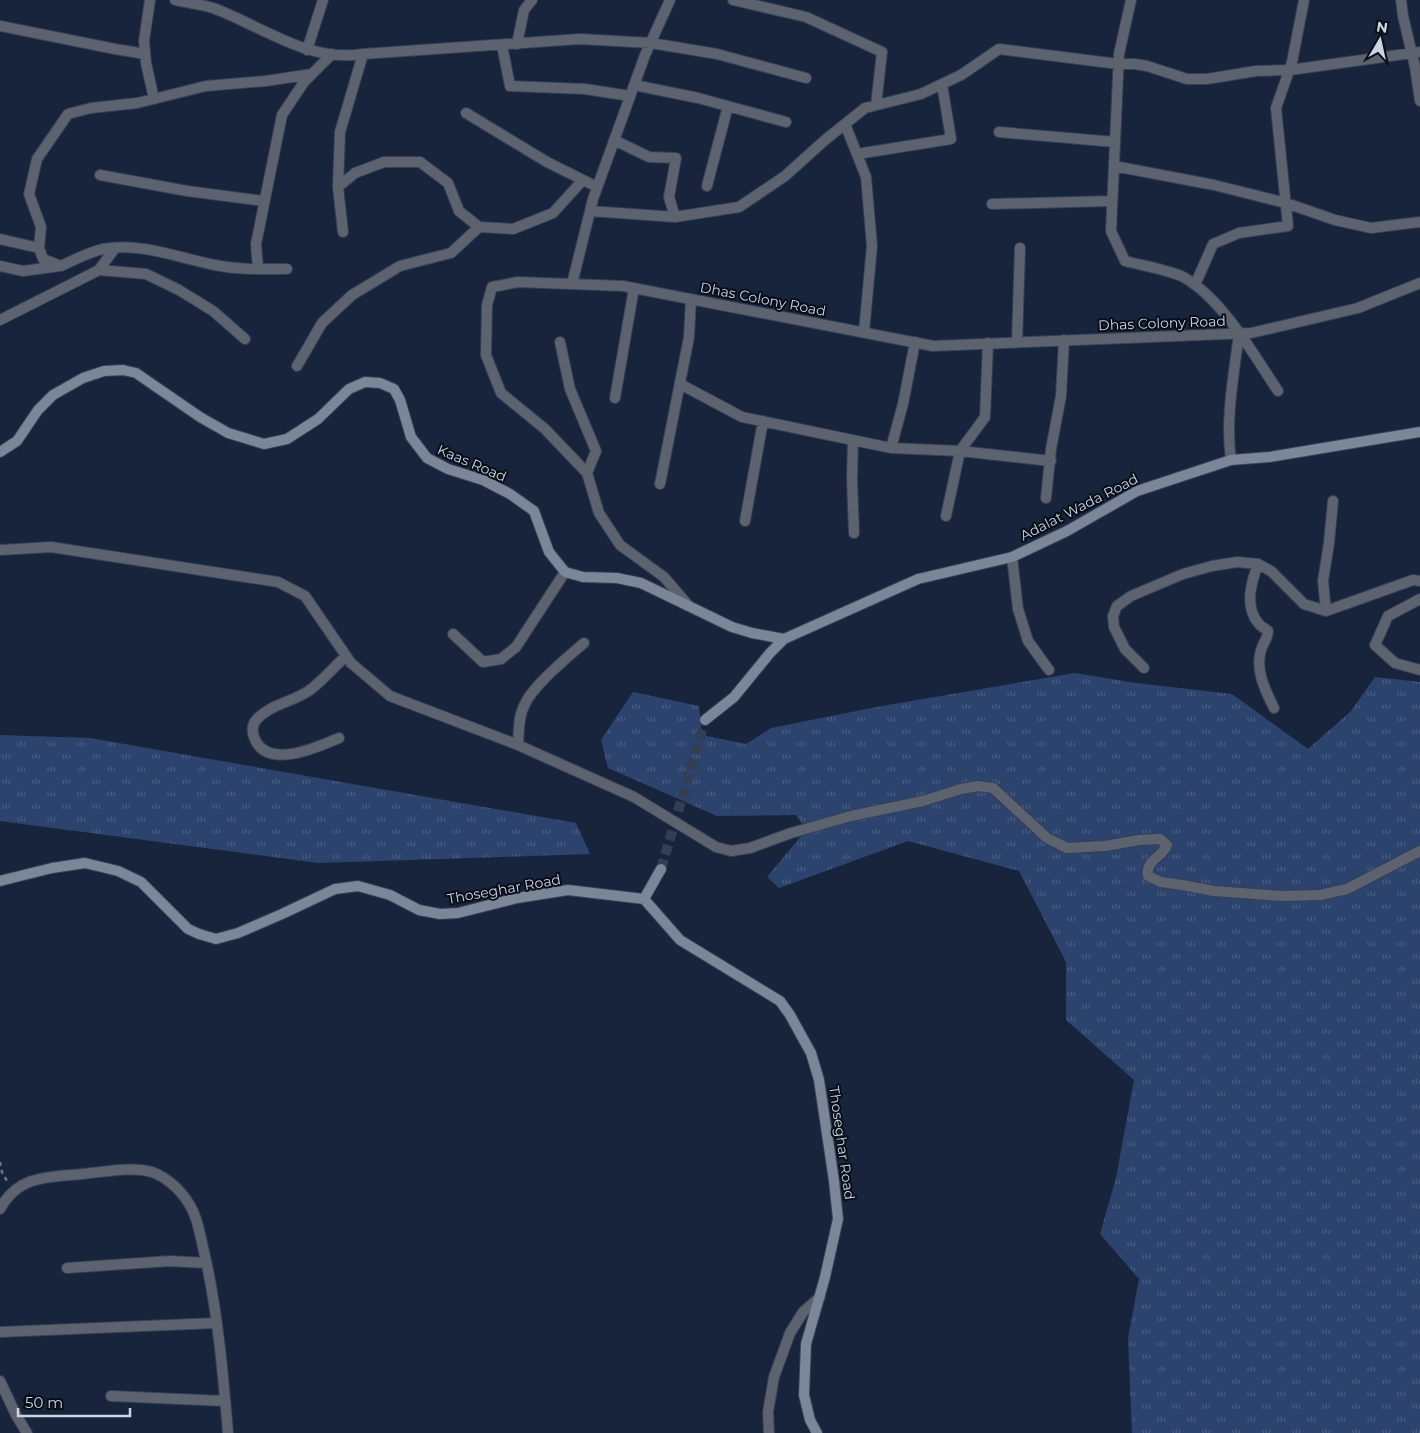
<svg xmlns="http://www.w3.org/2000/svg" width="1420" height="1433" font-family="Montserrat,sans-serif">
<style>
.grass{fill:url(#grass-tufts)}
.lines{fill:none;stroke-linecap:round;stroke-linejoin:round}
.secondary-tunnel{stroke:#333e54;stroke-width:10;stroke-dasharray:10 5;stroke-linecap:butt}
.minor-casing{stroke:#354056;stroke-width:12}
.tertiary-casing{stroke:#354056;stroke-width:12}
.secondary-casing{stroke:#354056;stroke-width:12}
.path{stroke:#697487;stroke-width:2.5;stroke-dasharray:4 4;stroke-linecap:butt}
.minor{stroke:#5c636e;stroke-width:10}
.tertiary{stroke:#5c636e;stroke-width:10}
.secondary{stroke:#7b8698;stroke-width:10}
.labels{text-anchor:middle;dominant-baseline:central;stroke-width:4;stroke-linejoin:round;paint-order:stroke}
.street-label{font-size:14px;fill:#cbd4e3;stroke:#080e18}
</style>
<defs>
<pattern id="grass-tufts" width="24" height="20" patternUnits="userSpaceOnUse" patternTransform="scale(1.25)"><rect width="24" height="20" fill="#2c436d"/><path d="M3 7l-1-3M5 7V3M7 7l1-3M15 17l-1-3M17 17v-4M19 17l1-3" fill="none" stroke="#495d82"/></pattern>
</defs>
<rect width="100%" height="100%" fill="#18243b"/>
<path class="grass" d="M1075,673L1136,683L1232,694L1308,749L1351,711L1375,677L1420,682V1433H1132L1128,1338L1139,1279L1100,1234L1116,1178L1134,1080L1066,1020V962L1019,871L908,841L779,888L767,877L806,830L796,815L717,816L608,768L601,740L633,692L699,706L702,735L746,744L771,728L882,706Z
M0,735L90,738L576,823L590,854L318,863L0,821Z"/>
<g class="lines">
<path class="secondary-tunnel" d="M661,869L705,720"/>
<defs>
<path id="minor" d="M150,0L144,41L146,63L154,99
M175,0C187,3 201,4 213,8C262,26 308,63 363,54L580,39L651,43L717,54L806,78
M733,0L806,17L882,52L876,105
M1131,0L1119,54L1111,231L1125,261C1140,265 1174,271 1185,278C1223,300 1254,355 1278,391
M1401,0L1403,16L1415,67L1420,101
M0,26L115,49L145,54
M517,44L524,10L532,0
M502,45L510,86L585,89L630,96
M307,50L323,0
M634,85L698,98L786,122
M466,113L547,162L597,187
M845,124L866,177L872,246L864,332
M999,132L1115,142
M614,140L649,157L676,158L669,197L675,217
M857,154L951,139L942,84
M1114,166L1214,185L1286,203L1335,220L1371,228L1420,222
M100,175L187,191L264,201
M707,186L728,106
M338,187L340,132L363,54
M992,204L1112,201
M590,211L675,217L739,207L785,176L825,140L865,108L921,94L961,75L999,49L1118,64H1135L1147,66L1187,79H1207L1256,71L1290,70L1420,52
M343,232L338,187L355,173L384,162H420L448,183L459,211L479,227L513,229L553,213L582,181
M0,239L39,248L41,227L29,194L37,159L68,114L91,108L137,103L206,86L266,81L312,74
M39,248L43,259L61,266C74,260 89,252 103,249C142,242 178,258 215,265C239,270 263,269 287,269
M0,266L23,271L60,266
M258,269L256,244L282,115L304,82L332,54
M99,270L146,274L179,290L213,311L245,339
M572,284L593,199L645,55L670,0
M1195,285L1213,244L1239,233L1288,226L1276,108L1292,62L1304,0
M0,320L99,270L115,248
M560,342L570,389L596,451L587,473
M1017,342L1020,248
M297,366L322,323L352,295L400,266L451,253L479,227
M680,384L742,417L891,448L903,404L915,342
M615,398L634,288
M853,440L852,479L854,533
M891,448L960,451L1051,461
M1231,460C1225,419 1234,375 1239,333
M660,484L689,337L691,299
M1046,498L1051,449L1061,396L1064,340
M946,516L960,451L985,417L988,343
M745,521L763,421
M0,550L51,547L278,582L305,596L351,663L390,696L518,745L634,797L716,847L731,851L750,848L791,833L851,816L923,801L961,789L978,786L993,788L1047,838L1067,848L1105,846L1139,840L1160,839L1167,845C1163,857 1145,860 1148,876L1161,882L1182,885L1214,891L1281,896L1320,895L1347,889L1420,851
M1012,557L1018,609L1028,641L1049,670
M1258,564C1251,583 1244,607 1259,624C1261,627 1265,628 1268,631C1268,638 1263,643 1261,650C1255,670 1265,690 1274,708
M1420,599L1388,616L1375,645L1395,663L1420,670
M1326,611L1323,581L1329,543L1333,501
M453,634L483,662L501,659L516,647L565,572
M1144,668L1125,649L1114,627L1113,616L1117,606L1131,596L1183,574L1212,566L1237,562L1258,564L1271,571L1304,604L1326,611L1413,580L1420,581
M339,738C318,747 266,771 254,737C252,731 252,724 257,719C271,704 293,702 310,690C323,680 334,667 346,656
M518,745C519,733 518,717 524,706C532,686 567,658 584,643
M0,1209C18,1175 49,1177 82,1174C104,1172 138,1165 157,1174C175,1183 190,1200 196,1219C200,1231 202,1244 205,1256C218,1314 223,1374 228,1433
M67,1268L170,1261L206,1263
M0,1332L216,1323
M0,1381L16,1415L27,1433
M111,1396L225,1401
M769,1433L768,1412L774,1377L790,1333L803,1312L820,1297"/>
<path id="tertiary" d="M688,605L664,577L620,545L599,513L587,473L545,429L501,393L486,355L487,305L492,287L518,282L623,286L933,346L1251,333L1358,308L1420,283"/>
<path id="secondary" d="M0,452L17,441L38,410L53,395L83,378L104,371L123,370L136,373L200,417L228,433L264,444L287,439L301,430L318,419L349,389L365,382L380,383L394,389L400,400L411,437L427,458L448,469L483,480L510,494L534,511L549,552L565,572L583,577L617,578L641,583L732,627L752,633L784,639
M705,720L734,697L770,653L784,639L918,579L1012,557L1067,531L1137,491L1231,460L1269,457L1420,432
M0,881L52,868L85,863L118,871L141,882L188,929L199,934L216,939L238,933L282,914L335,889L358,886L390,895L419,910L440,914L458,913L517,898L568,890L644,899L680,940L780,1001L790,1015L811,1053L819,1080L834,1181L838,1219L825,1277L806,1344L804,1395L810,1420L817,1433
M644,899L661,869"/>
</defs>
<use href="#minor" class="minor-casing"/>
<use href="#tertiary" class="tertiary-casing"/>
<use href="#secondary" class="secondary-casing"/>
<path class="path" d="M0,1162L2,1172L7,1181"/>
<use href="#minor" class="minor"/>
<use href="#tertiary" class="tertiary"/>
<use href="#secondary" class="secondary"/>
</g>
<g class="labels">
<g class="street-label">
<text transform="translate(763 299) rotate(11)">Dhas Colony Road</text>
<text transform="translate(1162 323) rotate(-2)">Dhas Colony Road</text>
<text transform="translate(472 463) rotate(23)">Kaas Road</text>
<text transform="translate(1079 507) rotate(-27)">Adalat Wada Road</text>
<text transform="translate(504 889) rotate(-10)">Thoseghar Road</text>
<text transform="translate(842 1143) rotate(82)">Thoseghar Road</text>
</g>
</g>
<g transform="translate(1380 40) rotate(9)" stroke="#080e18" stroke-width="4" paint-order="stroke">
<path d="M0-4L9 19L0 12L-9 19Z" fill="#cbd4e3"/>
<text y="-8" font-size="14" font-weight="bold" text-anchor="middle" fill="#cbd4e3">N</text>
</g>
<path d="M18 1408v8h112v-8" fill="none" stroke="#cbd4e3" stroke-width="2.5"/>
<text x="25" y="1408" font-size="15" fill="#cbd4e3" stroke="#080e18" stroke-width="4" paint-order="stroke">50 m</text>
</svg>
